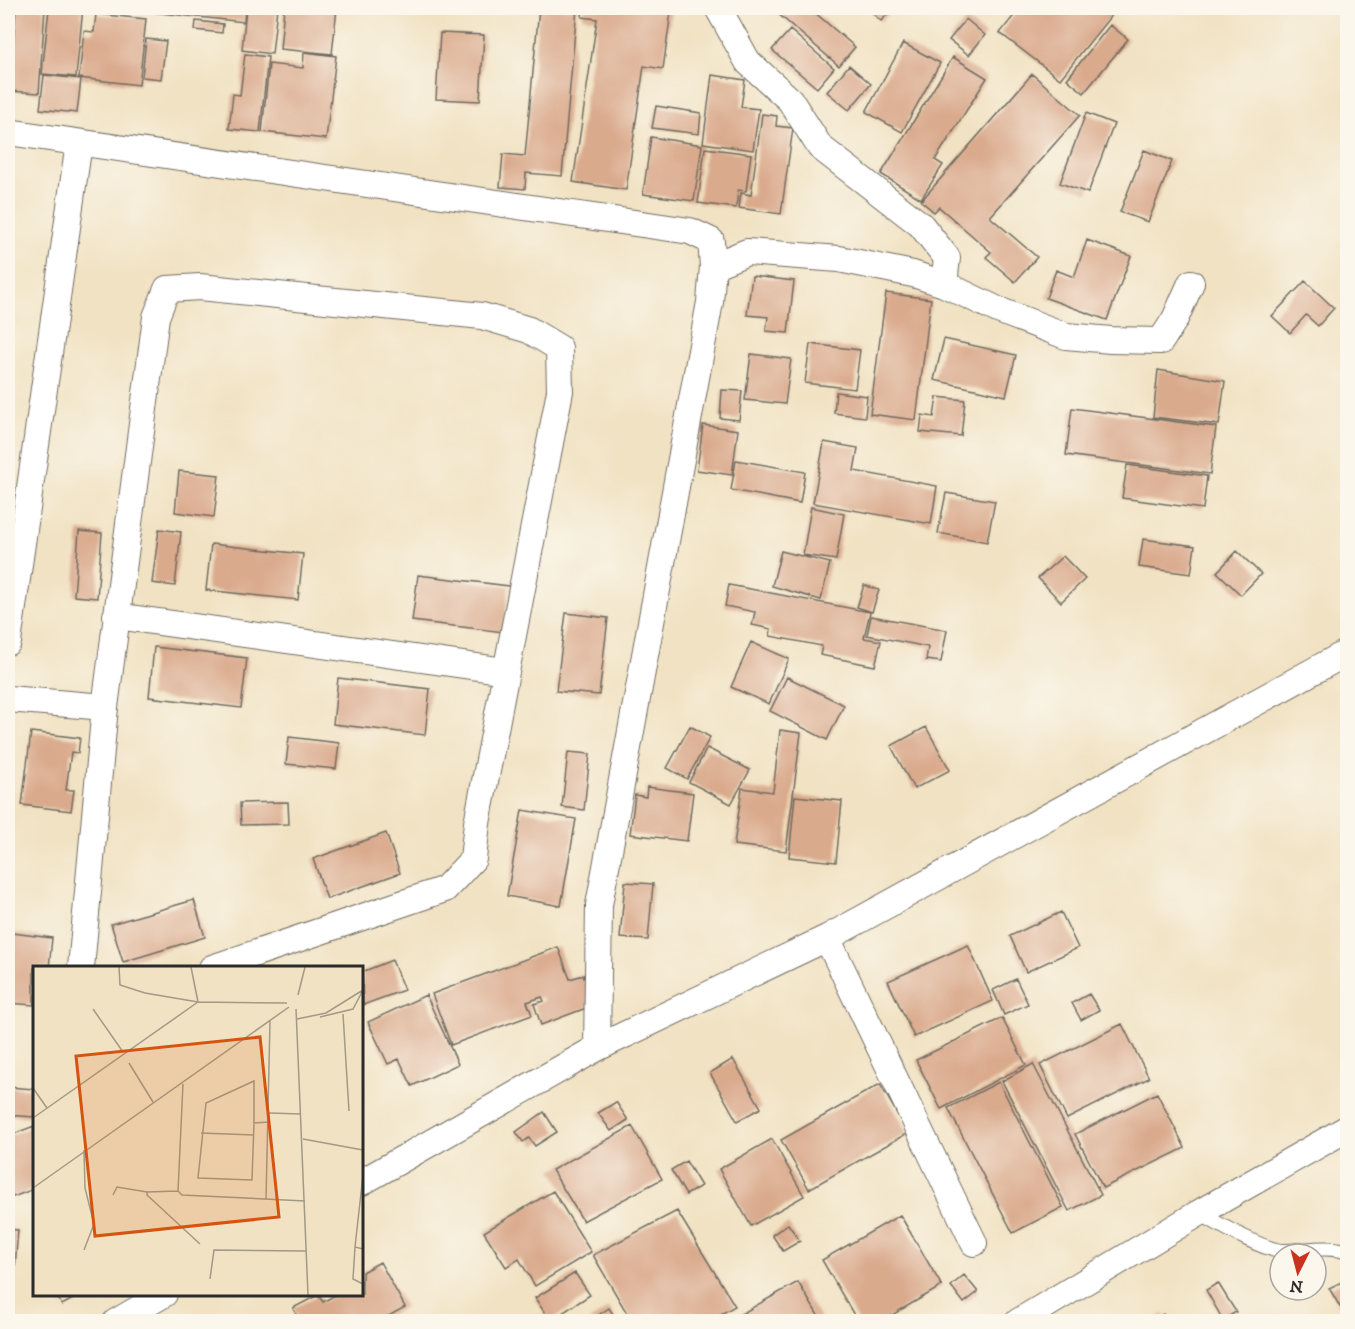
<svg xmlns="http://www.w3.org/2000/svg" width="1355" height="1329" font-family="'IM FELL DW Pica',serif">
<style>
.building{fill:#daaa8d}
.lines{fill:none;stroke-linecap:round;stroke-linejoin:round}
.lane-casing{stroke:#706b60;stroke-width:16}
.street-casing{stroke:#706b60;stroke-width:28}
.lane{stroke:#fff;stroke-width:14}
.street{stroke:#fff;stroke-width:26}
.inset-road{fill:none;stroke:#a29986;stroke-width:1.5}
.view{fill:#d5540f;fill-opacity:0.15;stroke:#d5540f;stroke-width:3}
.inset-edge{fill:none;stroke:#2b2b2b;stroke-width:3}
</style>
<rect width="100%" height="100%" fill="#fbf7ec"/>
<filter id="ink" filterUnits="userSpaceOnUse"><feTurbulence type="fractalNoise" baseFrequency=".0167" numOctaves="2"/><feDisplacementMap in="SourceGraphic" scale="12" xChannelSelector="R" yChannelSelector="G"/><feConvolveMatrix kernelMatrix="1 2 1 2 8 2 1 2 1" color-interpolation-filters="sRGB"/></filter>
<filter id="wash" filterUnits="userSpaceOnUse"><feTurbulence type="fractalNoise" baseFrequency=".008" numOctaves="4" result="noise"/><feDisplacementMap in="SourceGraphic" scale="24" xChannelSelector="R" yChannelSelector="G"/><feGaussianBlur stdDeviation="1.35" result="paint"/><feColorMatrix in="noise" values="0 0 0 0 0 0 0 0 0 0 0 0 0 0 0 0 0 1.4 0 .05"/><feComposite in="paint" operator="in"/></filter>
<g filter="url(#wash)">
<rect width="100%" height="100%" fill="#f1e2c3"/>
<g id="blocks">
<path class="building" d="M8,8H12L9,43H8Z
M16,8H45L39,93L9,91Z
M49,8H83L76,77L42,74Z
M152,8H245L244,22L152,12Z
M246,8H277L272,54L242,50Z
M284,8H337L332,54L280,49Z
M539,8H577L562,176L526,173L525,189L500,187L503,154L525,156Z
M583,8H639L671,12L663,69L644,66L626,190L573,182L597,19L582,17Z
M780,8H816L813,11L855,47L839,66L776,12Z
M867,8H894L881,21Z
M1020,8H1108L1114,12L1060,79L1000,33Z
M96,14L146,19L139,85L79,78L84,31L94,32Z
M966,19L985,35L969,55L949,40Z
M196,21L223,24L222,33L195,30Z
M1110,25L1128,39L1084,93L1067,79Z
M790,30L834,68L817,88L772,50Z
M440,33L484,35L480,101L436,99Z
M146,39L166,41L161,79L142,77Z
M903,43L940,63L902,132L866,112Z
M304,52L336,56L326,139L262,132L269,64L303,68Z
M245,54L268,57L260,132L229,129L233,94L240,95Z
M953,57L987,78L935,160L943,165L921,199L881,174Z
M849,65L871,84L849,110L827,92Z
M1032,74L1080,115L990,217L1037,257L1015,282L986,257L991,252L939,207L934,212L921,201Z
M44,75L81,79L77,113L40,109Z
M712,75L745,80L741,107L759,109L753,150L703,143Z
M656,106L701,113L699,134L652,128Z
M1086,113L1114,124L1088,193L1060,183Z
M762,114L777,116L776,126L793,128L781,214L739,208L741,193L751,195Z
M651,137L702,145L694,201L643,194Z
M705,148L751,154L746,191L738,190L736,208L698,203Z
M1144,150L1172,161L1148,222L1120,212Z
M8,203L11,204L9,225H8Z
M1087,240L1131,256L1107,320L1046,298L1056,270L1074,277Z
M752,276L794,281L788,333L766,331L768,317L747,315Z
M1305,281L1334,308L1318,326L1306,315L1290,333L1272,316Z
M886,293L931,299L916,420L870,414Z
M944,339L1016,355L1006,396L934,380Z
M810,344L860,350L855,389L805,383Z
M751,354L791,359L785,404L745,400Z
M1158,370L1225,381L1219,425L1153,417Z
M722,390L742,391L739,420L720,418Z
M836,392L867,396L865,417L834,413Z
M937,397L965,400L961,436L920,432L922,415L934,417Z
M1072,408L1216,427L1210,474L1066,455Z
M703,425L738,430L732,475L697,470Z
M824,442L858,448L854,471L937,486L931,524L813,503Z
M736,460L805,472L800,503L731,490Z
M1127,465L1207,476L1203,509L1122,498Z
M179,471L219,475L214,517L175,512Z
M946,493L995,501L987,542L938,533Z
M811,507L844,514L836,560L803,555Z
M159,529L181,532L175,586L152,583Z
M79,531L102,533L97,598L74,596Z
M1143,539L1195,546L1191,574L1139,567Z
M211,544L303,554L298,600L206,590Z
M781,551L830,563L821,600L772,586Z
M1237,551L1261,574L1241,595L1217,572Z
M1063,556L1085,579L1061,602L1038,578Z
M418,575L509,586L504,632L412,621Z
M729,585L870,612L864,638L881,641L875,666L820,655L822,646L770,636L771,629L752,625L755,612L725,606Z
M864,585L879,590L872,612L857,607Z
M566,613L608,618L599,695L556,691Z
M871,616L947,630L941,662L926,660L928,647L867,635Z
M751,642L789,659L769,704L731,687Z
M154,647L247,658L241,708L149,697Z
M787,677L844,705L827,740L770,711Z
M338,678L430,689L425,735L333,724Z
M690,726L710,737L687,779L667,768Z
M926,727L950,770L914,789L891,746Z
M780,730L801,733L786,851L734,845L742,788L773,792Z
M31,732L80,738L78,753L71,752L66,790H74L71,811L22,805Z
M289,737L339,743L336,769L286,764Z
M707,748L750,770L731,804L689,782Z
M568,752L590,754L584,810L562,807Z
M647,787L693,793L687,841L630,834L635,795L646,797Z
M795,796L842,801L836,862L789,857Z
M288,802L289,824L241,825L240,803Z
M522,810L576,819L561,906L507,896Z
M386,833L400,873L327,899L313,859Z
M625,882L653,884L648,940L620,938Z
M194,900L205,937L123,962L111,924Z
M1061,912L1078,948L1026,972L1010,936Z
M12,933L52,938L49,968H34V1005L8,1003V967Z
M968,945L993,1001L914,1037L888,981Z
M558,947L570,979L583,975L594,1005L541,1025L534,1004L544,1001L542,997L527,1002L532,1015L451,1045L432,994Z
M392,960L404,990L363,1005L362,972Z
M1016,979L1028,1004L1004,1015L993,990Z
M1089,994L1099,1010L1081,1020L1072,1003Z
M426,995L458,1064L412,1086L399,1059L388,1064L368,1022Z
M1002,1018L1026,1065L941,1109L916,1060Z
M1122,1024L1149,1078L1067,1119L1040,1065Z
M733,1059L761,1108L737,1121L710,1073Z
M1033,1064L1101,1195L1069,1211L1002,1081Z
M999,1082L1063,1207L1013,1233L948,1108Z
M880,1084L908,1133L809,1189L781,1140Z
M8,1087L34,1089V1117L8,1115Z
M1157,1093L1185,1148L1103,1188L1075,1134Z
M616,1102L628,1120L611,1131L598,1113Z
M544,1112L557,1132L535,1146L529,1138L523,1142L516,1132Z
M34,1126V1189L13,1197L8,1182V1136Z
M632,1126L662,1179L583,1221L552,1170Z
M772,1139L804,1196L751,1226L719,1169Z
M686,1161L701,1186L686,1195L671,1170Z
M553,1191L591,1252L535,1286L519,1259L506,1267L484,1232Z
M677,1211L735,1306L707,1322H632L593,1255Z
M900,1215L942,1286L880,1322H858L822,1260Z
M788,1224L800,1241L783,1251L772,1235Z
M8,1229L18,1230L13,1293H8Z
M380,1262L405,1307L378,1322H300L293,1308L318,1295L323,1302L337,1294H362V1272Z
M575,1273L590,1295L550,1321L535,1298Z
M964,1275L978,1292L964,1303L951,1286Z
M1348,1279V1303L1340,1307L1329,1288Z
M798,1282L822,1322H745L741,1314Z
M1218,1283L1236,1312L1223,1320L1206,1290Z
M56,1294H82L62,1305Z
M609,1308L618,1322H588Z
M1163,1314L1167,1322H1151Z"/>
</g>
</g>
<g filter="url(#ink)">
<use href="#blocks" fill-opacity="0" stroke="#706b60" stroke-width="1.5"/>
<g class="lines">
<defs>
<path id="lane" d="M1199,1213C1217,1223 1264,1251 1283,1251C1305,1251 1326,1245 1348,1252"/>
<path id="street" d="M8,132L690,231L711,241L713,266L710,302L599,905L597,1048
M713,266L747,252L839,259L913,274L944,284L947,258L921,225L820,147L790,100L748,62L718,8
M944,284L998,310L1066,336L1111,340L1161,341L1175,319L1191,283
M116,616L506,671
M8,642L79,143
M8,699L105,707
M827,938L974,1243
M81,968L105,707L156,317L167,289L200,287L482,316L529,330L559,348L560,391L477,823L473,859L445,889L212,968
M362,1182L597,1048L827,938L1348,652
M116,1322L164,1294
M1018,1322L1199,1213L1348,1128"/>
</defs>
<use href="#lane" class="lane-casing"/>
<use href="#street" class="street-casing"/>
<use href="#lane" class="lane"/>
<use href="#street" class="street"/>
</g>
</g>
<g transform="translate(33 966)">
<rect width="330" height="330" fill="#f1e2c3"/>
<path class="inset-road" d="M86,1L87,19L112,27L165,36L254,37M158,1L165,36M265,29L272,1M60,43L90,86M263,43L275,329M310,48L316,145M287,51L320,43L330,24M264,53L293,47L330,24M96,97L120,136M0,122L14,142M236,147L268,148M0,152L165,36M221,157L219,214L165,212L173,137L221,115V157L236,156M168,167L221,169M270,173L330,184M330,209L322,281L330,283M0,222L256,41M145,225L149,229L272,235M145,225L114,226V229L167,278M145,225L150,118M80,229L84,221L114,226M233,233L237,55M322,281L320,313L330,318M51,284L61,258L52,222L51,184M177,313L181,284L273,285"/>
<path class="view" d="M227,71L246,251L62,270L43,90Z"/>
<rect width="330" height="330" class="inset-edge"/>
</g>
<rect width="1355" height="1329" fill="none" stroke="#fbf7ec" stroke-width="30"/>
<g transform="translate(1298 1272) rotate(186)"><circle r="28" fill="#fbf7ec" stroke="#a8a59f" stroke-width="1.5"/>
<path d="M0-4.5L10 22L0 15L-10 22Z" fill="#c8321e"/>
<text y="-9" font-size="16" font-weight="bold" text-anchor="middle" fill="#2b2b2b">N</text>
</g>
</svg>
